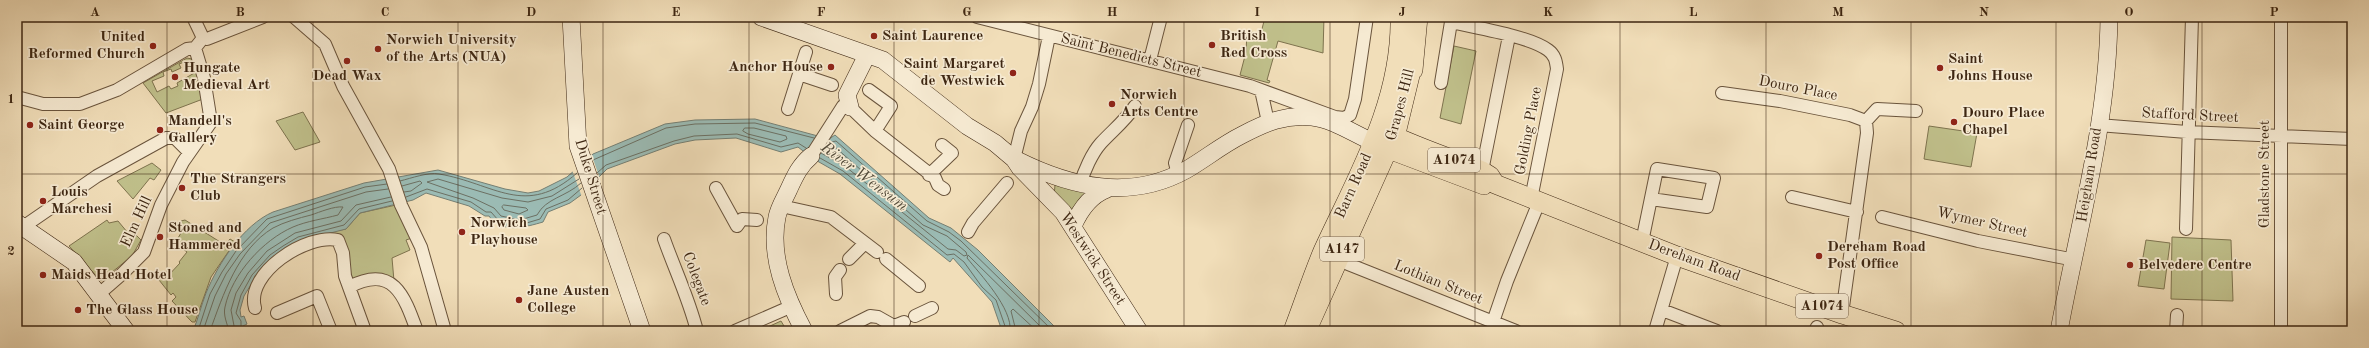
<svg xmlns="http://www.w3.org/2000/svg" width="2369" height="348" font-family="'Old Standard TT',serif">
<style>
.green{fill:#c0c08b;stroke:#7e734e;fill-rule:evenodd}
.water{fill:#9bbbb4;stroke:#757f73}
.pier{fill:#f1deb9}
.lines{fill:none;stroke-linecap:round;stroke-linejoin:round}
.shore{stroke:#6c7063;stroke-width:1}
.street-tunnel{stroke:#cdb998;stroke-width:12;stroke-dasharray:12 6;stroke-linecap:butt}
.street-casing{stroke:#6a543c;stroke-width:14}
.secondary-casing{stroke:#3d2612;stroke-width:18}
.primary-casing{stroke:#3d2612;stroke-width:20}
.street{stroke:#f6ead2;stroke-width:12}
.secondary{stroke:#f6ead2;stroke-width:17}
.primary{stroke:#f1deb9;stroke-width:19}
.grid{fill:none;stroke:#3d2612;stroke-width:1;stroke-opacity:0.55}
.poi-dot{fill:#8f2418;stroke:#f6ead2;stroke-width:1.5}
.labels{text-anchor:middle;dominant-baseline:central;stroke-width:3.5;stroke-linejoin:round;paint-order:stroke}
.shield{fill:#f6ead2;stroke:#74614c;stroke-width:1}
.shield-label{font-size:14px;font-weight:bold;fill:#3d2612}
.poi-label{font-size:15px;font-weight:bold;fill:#3d2612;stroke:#f6ead2;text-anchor:start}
.street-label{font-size:15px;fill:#3d2612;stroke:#f6ead2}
.water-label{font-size:16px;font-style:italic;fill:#544b3a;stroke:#f6ead2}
.neatline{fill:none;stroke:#3d2612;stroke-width:1.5}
.grid-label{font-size:13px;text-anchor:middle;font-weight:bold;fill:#3d2612}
</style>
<rect width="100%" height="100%" fill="#f1deb9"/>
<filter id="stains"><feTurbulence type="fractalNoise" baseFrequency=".005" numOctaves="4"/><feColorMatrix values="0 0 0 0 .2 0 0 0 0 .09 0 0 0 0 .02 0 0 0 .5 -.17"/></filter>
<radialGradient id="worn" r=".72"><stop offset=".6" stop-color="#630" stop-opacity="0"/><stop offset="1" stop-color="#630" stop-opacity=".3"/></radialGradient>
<path class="green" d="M1265,17H1324L1323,53L1278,41L1267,80L1270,81L1269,83L1240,75L1246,52L1247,32L1261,33Z
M1454,46L1476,51L1461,124L1440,118Z
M187,58L192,59L197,72L203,99L166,113L143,83ZM184,62L186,66L192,63L196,72L177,83L178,86L171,89L169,86L157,92L152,81L164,76L163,72L171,69L172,72L181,68L179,64Z
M303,112L320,142L295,150L276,121Z
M1929,126L1977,133L1971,167L1924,159Z
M152,163L161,170L154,180L150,178L133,199L117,181Z
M1055,185L1091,192L1069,212L1054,196Z
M396,205L412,238L406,240L410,250L392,258L394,281L349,287L330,232L346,229L360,213Z
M107,220L109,223L118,221L128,233L133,232L141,240L132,256L101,281L69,246Z
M185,220L225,245L230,239L235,242L211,277L195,322H192L172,301L176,297L173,293L171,295L155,275L159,271L166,278L180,263L179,262L187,252L175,243L181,233L176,229L181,221Z
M2172,237L2231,240L2233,301L2171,299Z
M2146,240L2170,243L2164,289L2138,286Z
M781,321L787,331H759Z"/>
<path class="water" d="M755,119L829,139L835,135L929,218L951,228L978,250L1059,331H1000L1001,328L992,302L953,258L950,262L840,174L812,158L798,147L781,152L736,138L695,140L675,144L607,169L581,195L570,203L548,212L543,222C526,227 501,234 489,216H485L469,206L426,193L413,200L360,213L346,229L299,241L291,246L255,278L244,296L240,310L241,317L244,316L247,324L243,326L245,330L193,331C198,319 201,306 206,293C218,264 243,225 273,212L364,183L438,170L505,189L528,193L539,191L567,177L593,154L665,124L695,120Z"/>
<path class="pier" d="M591,153L600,179L582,197L572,170Z"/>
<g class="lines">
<path class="shore" d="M745,128H754L786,136L787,139L780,142L748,134L743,131Z
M828,143L836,141L927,221L949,232L961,241L1053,331
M821,153L846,167L948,249L956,250L964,256L967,255L966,252L947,236L923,225L835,147L825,148
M820,158L843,171L947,255L954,254L964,262L982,287L996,300L1005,326L1004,331
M593,160L666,128L695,124L755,123L814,138
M597,173L606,165L674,141L694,136L737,134L781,147L798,143L806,148
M579,179L552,196L528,202L502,198L438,179L427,182L473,198L494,208L501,216L520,220L537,215C546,198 566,197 581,183
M400,181C412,178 428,172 439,174C494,183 525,219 577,173
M402,186L420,181L422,183L411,191L404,192
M406,197L427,189L471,202L486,212H491L499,221L520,225L540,219L546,209L568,200L582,188
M504,205L526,208L528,210L519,214L504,210L502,207Z
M198,331L210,294L222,272L236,251L267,219L365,187L387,184
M203,331L215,296L226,274L240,254L270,223L366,192L388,189
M210,331C223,295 238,249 273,228C284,222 299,218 311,215C320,212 334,206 343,207L338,215C323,219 307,221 293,227C263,240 232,274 225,307C223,315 227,323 229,331
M235,331L231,310L236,293L248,273L267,251L295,233L341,221L356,205L391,197
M241,331V321L236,313L241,295L252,275L270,255L283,246L298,237L344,225L359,209L392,201
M1010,331C1013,309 980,274 967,258L968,255L1045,331
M1016,331L1011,311L1013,309L1037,331"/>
<path class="street-tunnel" d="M926,82L931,76"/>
<defs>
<path id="street" d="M193,17L203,38
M294,17L325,44L343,86L389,169L401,205L421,247L445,331
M977,17L1250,86L1335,117L1344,118L1350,115L1355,99L1367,17
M203,38L207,39L263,17
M806,52L799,74L832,85
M1150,60L1161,17
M1441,83L1451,22C1476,28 1529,36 1548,50C1555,55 1556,61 1557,69L1531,199
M869,90L891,106L875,131
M1261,90L1268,122
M1722,93L1780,101L1850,115L1866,121L1867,133L1842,314
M17,97L43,104H80L117,90L187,49L195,48L203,38
M788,109L799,74
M1866,121L1877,109L1916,111
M2098,125L2187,132L2352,139
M811,156L843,106L850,107L875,131L935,178L938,185L944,189
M1014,159L1021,131L1032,107L1039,84L1049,36
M1482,171L1509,36
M1178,174L1175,163L1188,125
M929,175L952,153L942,145
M1080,185C1084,171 1092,153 1101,143C1113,130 1125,121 1135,106
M716,188L737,226L742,219L757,220
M1792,197L1857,212
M781,206L831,217L877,252
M1882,217L1978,241L2075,260
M23,227L97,176L166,138H175L189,152
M2186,229L2192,17
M968,232L973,223L1007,183
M664,239C675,270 689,299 697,331
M1642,242L1657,169L1714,178L1707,207L1651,199
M849,259L864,244
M886,259L919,286
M1348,264L1516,331
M349,287C393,264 404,295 417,331
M99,294L122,274L144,252L161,205L183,162L211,122L204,78L195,48
M836,294L835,277L840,270
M255,308C245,273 307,233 338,240L343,253L345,276L365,331
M1662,310L1717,331
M277,313L317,296L331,331
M915,316L932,308
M1493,322L1507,281L1539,202
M735,331L790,307
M840,331L870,316L878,317L894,326L904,322
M1655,331L1677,256
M1815,331L1817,327
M2176,331L2177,315
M2281,331V17"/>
<path id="secondary" d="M571,17L578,146L642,331
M761,17L883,60L967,126L995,143L1014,159L1020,168L1063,212L1139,331
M850,107L847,95L867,55
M1017,160C1071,187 1130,201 1186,170C1205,159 1222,145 1242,135C1265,123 1285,114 1312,117C1333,119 1354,134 1373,142
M17,223L74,262L126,331
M1073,226C1080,210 1091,195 1107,189
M804,331C786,297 769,257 777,217C779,207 785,198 789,189C795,176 800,165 811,156
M2059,331C2078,228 2108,123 2109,17"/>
<path id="primary" d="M1413,70L1418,17
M1379,129C1412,146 1448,157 1482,171L1490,176L1495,184L1677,256L1842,314L1896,331
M1378,145L1484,185
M1310,323L1397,129L1414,59
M1293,331C1303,305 1312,277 1323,251C1357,177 1402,102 1400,17"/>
</defs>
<use href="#street" class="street-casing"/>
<use href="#secondary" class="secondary-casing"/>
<use href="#primary" class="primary-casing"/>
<use href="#street" class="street"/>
<use href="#secondary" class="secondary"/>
<use href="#primary" class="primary"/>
</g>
<path class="grid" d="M167,17V331M313,17V331M458,17V331M603,17V331M749,17V331M894,17V331M1039,17V331M1184,17V331M1330,17V331M1475,17V331M1620,17V331M1766,17V331M1911,17V331M2056,17V331M2202,17V331M17,174H2352"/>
<g class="poi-dot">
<circle cx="874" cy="36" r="4"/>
<circle cx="1212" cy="45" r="4"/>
<circle cx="153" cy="46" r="4"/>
<circle cx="378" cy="49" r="4"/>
<circle cx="347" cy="61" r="4"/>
<circle cx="831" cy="67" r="4"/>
<circle cx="1940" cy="68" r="4"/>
<circle cx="1013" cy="73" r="4"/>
<circle cx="175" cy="77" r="4"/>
<circle cx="1112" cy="104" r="4"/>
<circle cx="1954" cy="122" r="4"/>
<circle cx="30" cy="125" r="4"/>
<circle cx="160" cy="130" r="4"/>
<circle cx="182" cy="188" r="4"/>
<circle cx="43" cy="201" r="4"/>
<circle cx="462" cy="232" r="4"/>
<circle cx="160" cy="237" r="4"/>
<circle cx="1819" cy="256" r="4"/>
<circle cx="2130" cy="265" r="4"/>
<circle cx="43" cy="275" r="4"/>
<circle cx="519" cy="300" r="4"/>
<circle cx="78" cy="310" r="4"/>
</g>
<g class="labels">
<g class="shield">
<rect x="1428" y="148" width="52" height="24" rx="3"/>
<rect x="1320" y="237" width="44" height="24" rx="3"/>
<rect x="1796" y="294" width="52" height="24" rx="3"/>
</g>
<g class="shield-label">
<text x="1454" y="160">A1074</text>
<text x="1342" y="249">A147</text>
<text x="1822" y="306">A1074</text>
</g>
<g class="poi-label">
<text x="882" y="36">Saint Laurence</text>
<text x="1220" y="36">British<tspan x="1220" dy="17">Red Cross</tspan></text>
<text x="145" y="37" text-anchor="end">United<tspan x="145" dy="17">Reformed Church</tspan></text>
<text x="386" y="40">Norwich University<tspan x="386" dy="17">of the Arts (NUA)</tspan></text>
<text x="1948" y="59">Saint<tspan x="1948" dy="17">Johns House</tspan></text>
<text x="1005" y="64" text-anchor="end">Saint Margaret<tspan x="1005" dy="17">de Westwick</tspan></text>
<text x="823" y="67" text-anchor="end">Anchor House</text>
<text x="183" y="68">Hungate<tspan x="183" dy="17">Medieval Art</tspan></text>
<text x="347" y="76" text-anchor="middle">Dead Wax</text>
<text x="1120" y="95">Norwich<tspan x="1120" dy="17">Arts Centre</tspan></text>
<text x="1962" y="113">Douro Place<tspan x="1962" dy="17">Chapel</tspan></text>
<text x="168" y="121">Mandell's<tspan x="168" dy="17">Gallery</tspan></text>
<text x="38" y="125">Saint George</text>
<text x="190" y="179">The Strangers<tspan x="190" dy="17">Club</tspan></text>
<text x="51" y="192">Louis<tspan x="51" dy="17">Marchesi</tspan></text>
<text x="470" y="223">Norwich<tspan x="470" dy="17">Playhouse</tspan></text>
<text x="168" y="228">Stoned and<tspan x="168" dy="17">Hammered</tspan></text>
<text x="1827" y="247">Dereham Road<tspan x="1827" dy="17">Post Office</tspan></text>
<text x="2138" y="265">Belvedere Centre</text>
<text x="51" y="275">Maids Head Hotel</text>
<text x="527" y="291">Jane Austen<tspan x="527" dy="17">College</tspan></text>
<text x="86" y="310">The Glass House</text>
</g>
<g class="street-label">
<text transform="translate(1131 56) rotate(14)">Saint Benedicts Street</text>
<text transform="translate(1798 89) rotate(11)">Douro Place</text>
<text transform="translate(1401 105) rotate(-75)">Grapes Hill</text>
<text transform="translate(2190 116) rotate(3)">Stafford Street</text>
<text transform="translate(1529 131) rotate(-79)">Golding Place</text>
<text transform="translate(2265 174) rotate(-90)">Gladstone Street</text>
<text transform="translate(2090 175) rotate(-81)">Heigham Road</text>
<text transform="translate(590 177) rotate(73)">Duke Street</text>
<text transform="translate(1354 186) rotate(-66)">Barn Road</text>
<text transform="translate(137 222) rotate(-65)">Elm Hill</text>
<text transform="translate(1982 223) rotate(13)">Wymer Street</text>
<text transform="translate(1092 259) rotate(57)">Westwick Street</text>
<text transform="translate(1694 261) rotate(20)">Dereham Road</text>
<text transform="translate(696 279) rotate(69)">Colegate</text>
<text transform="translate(1438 283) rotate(22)">Lothian Street</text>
</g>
<g class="water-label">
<text transform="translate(864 177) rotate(37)">River Wensum</text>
</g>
</g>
<rect width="2369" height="348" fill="none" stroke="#f1deb9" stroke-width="44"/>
<rect x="22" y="22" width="2325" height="304" class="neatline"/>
<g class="grid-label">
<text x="95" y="16">A</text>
<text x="240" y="16">B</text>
<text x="385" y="16">C</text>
<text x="531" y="16">D</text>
<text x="676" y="16">E</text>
<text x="821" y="16">F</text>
<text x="967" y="16">G</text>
<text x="1112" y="16">H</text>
<text x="1257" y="16">I</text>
<text x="1402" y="16">J</text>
<text x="1548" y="16">K</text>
<text x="1693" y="16">L</text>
<text x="1838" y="16">M</text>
<text x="1984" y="16">N</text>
<text x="2129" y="16">O</text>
<text x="2274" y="16">P</text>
<text x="11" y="103">1</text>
<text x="11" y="255">2</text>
</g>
<rect width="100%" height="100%" filter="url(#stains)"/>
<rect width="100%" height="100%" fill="url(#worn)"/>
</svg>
